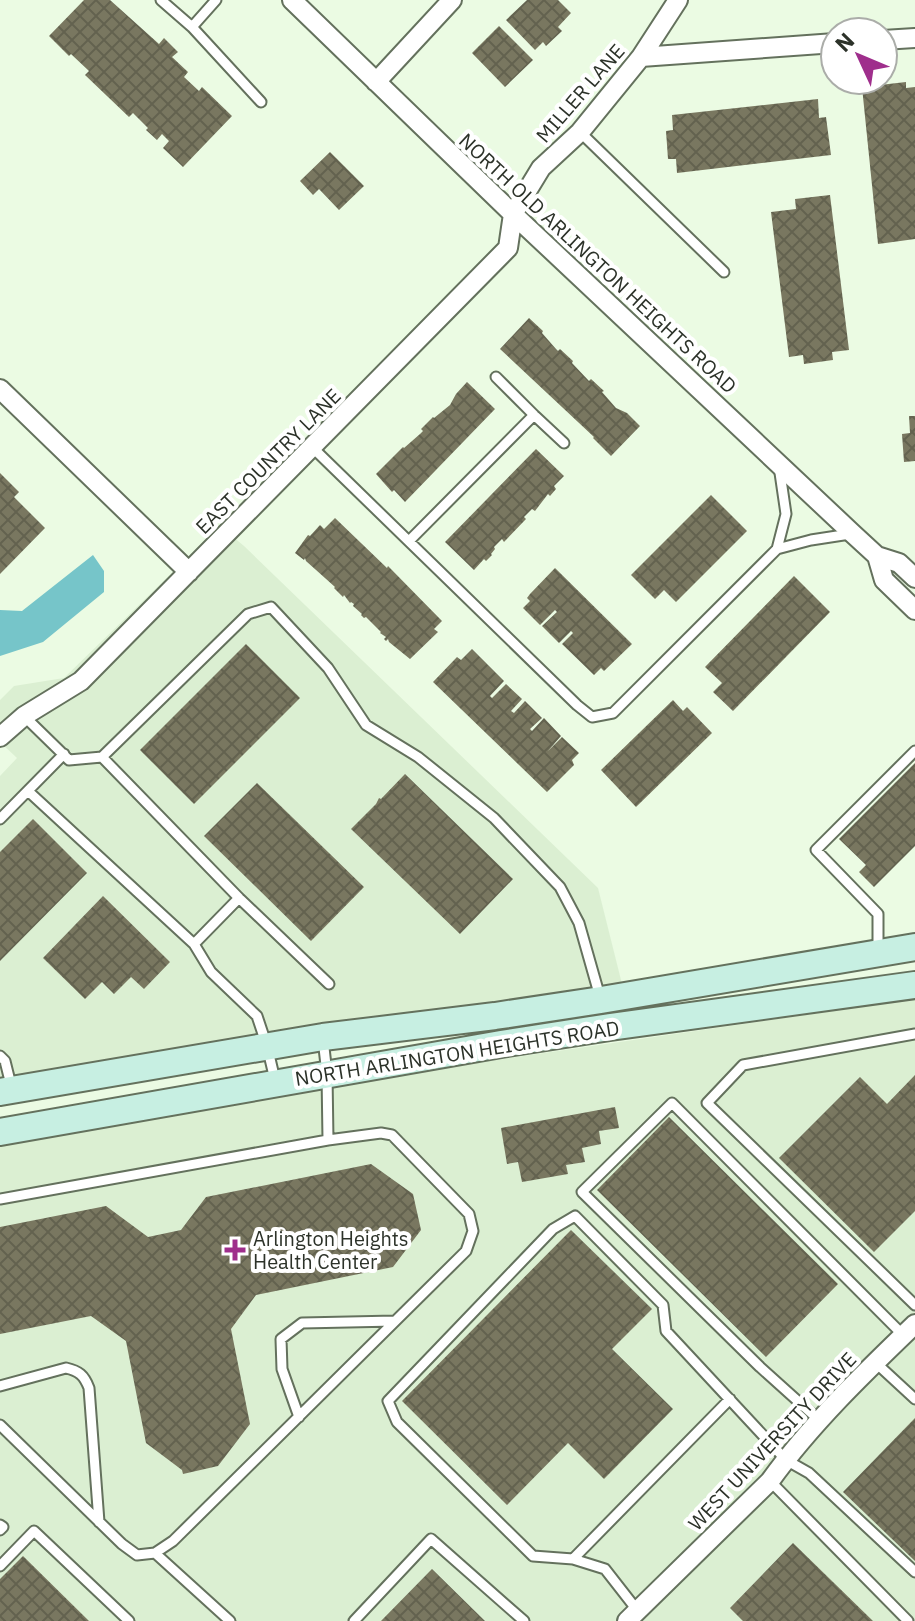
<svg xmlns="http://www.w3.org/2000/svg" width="915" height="1621" font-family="'IBM Plex Sans',sans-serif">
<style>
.built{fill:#dbefd2}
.water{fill:#76c5c9}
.building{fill:url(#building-cross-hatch)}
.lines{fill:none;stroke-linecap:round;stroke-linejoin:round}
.lane-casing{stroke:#64715d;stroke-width:13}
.street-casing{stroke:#64715d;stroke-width:22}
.secondary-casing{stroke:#64715d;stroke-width:30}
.lane{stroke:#fff;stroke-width:9}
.street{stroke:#fff;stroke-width:18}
.secondary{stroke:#c7efe2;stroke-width:26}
.poi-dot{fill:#9f2e8c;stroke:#fff;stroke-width:3}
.labels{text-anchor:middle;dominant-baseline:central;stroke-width:8;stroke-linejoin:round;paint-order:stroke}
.street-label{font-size:20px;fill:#2c3229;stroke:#fff}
.poi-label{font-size:20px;fill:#2c3229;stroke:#fff;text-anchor:start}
</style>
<defs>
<pattern id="building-cross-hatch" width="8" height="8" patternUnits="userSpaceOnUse" patternTransform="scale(2)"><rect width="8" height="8" fill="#797760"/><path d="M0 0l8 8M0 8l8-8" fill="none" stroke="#63624f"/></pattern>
</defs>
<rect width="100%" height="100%" fill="#ebfbe3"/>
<path class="built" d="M220,526L244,546L598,888L622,984L0,1079V776L17,758L0,742V700L14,686L64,678Z
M915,999V1621H0V1119L455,1066Z"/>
<path class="water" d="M93,555L104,571V592L43,642L0,656V610L22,611Z"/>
<path class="building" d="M84,0H110L159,44L164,38L178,52L172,57L188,72L184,77L199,91L202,87L232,116L183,167L163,148L169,141L162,134L157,140L146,130L148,128L133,113L129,117L85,75L89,71L71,54L69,56L49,36Z
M527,0H558L571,13L558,27L562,31L546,46L543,42L535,50L506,20Z
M499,26L533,60L505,87L472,53Z
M906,82V88L915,87V239L878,244L862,87Z
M818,99L819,118L826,117L831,155L677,173L676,159H668L666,131L673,130L672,115Z
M330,152L364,186L339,210L319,189L313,195L300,181Z
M830,195L849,350L832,352L833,360L804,364L803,355L789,357L771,212L796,209L795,199Z
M529,318L543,331L542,333L556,349L558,351L560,349L573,361L572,363L589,381L591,379L604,391L602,392L616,408L627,413L640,426L611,456L593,438L594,437L500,349Z
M467,382L495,409L405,502L394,490L392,492L376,474L403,447L404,448L420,434L423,431L421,429L433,417L434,418L450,405L456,394Z
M909,416H915V461L904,462L902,434L910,433Z
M536,449L564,476L554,486L556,489L550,496L548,494L535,511L532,509L524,517L526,519L504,542L502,539L494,547L495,549L491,554L492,555L486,561L484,559L474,570L445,542Z
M0,473L19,492L14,497L45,528L0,574Z
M711,495L747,531L676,602L664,590L655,599L631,575Z
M335,518L387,568L388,566L442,621L434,629L438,632L410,659L389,642L388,639L386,641L384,639L386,637L380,633L381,632L366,617L364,618L361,615L362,614L353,606L354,604L351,602L350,603L344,595L343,597L334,588L335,587L306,561L305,558L304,560L295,553L308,535L310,536L320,525L324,529Z
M555,568L632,644L604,671L601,668L594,675L562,644L573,633L571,631L559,643L542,626L557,612L555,610L540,625L523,608L530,601L527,598L530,594Z
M794,576L830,612L733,711L713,692L722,683L705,667Z
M246,644L300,698L194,804L140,750Z
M472,649L504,681L490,696L492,698L506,684L522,699L511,711L514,713L525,701L542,718L530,729L532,731L544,718L561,736L548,751L562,737L579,753L572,760L574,765L547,792L433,682L457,657L461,660Z
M673,700L683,711L687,707L712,733L636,807L601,770Z
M915,763V846L874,887L859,872L866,865L839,839Z
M405,774L513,879L460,934L351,829L376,804L379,798L381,799Z
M257,783L364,887L311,941L204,836Z
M33,819L87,873L0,961V852Z
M103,896L170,962L144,989L131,977L114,994L102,982L85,999L43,958Z
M915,1075V1211L874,1252L779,1158L860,1077L887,1104Z
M615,1107L619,1128L599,1131L601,1144L582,1148L585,1162L566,1165L568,1174L522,1182L518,1162L507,1164L501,1128Z
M669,1117L838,1284L766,1357L597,1190Z
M371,1164L413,1194L421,1230L393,1267L256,1295L231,1329L250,1424L218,1466L183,1474L182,1470L146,1443L126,1341L91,1316L0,1334V1227L106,1206L148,1237L181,1230L206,1197Z
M571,1230L652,1309L612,1349L673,1409L604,1479L568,1443L507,1505L402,1401Z
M915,1418V1561L843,1492Z
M793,1543L873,1621H743L730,1608Z
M23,1556L89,1621H0V1579Z
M432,1569L485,1621H381Z"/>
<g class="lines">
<defs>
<path id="lane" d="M161,0L192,27L261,102
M192,27L216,0
M580,132L724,272
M534,415L564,443
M312,447L577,705L592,717L613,713L777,549L811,540L850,534
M409,541L534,415L496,377
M777,549L786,514L779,466
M24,716L69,760L102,757L248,614L271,607L328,668L366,725L418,757L494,818L560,887L579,923L600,997
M102,757L239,898
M28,791L194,944
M0,819L64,754
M878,950V914L816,850L915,751
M915,1034L743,1065L707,1103L915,1305
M0,1056L5,1061L12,1089
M275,1080L267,1046L257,1016L211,972L194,944L239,898L329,984
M0,1199L328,1140
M876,1363L915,1399
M0,1386L66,1368C79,1371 84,1375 89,1388L99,1522
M299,1417L282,1369L281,1339L302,1323L395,1321
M820,1421L760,1367L582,1192L672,1103L903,1335
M0,1425L122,1544L137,1555L155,1553L173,1541L466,1251L473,1231L469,1214L392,1135L381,1133L328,1140L327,1074L323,1039
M770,1481L908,1621
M0,1525L3,1527L0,1530
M155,1553L230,1621
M573,1559L730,1399
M0,1566L34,1531L129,1621
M637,1610L605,1569L573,1559L533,1556L397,1422L388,1401L553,1229L575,1216L663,1305L666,1331L786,1460L809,1473L915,1572
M354,1621L431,1539L524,1621"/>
<path id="street" d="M292,0L513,214L852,533L877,556L899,563L915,578
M883,40L915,38
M641,57L835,43
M376,82L452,0
M0,389L189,572
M877,556L884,580L915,610
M0,737L24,716L81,681L508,248L513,214L541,168L580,132L641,57L678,0
M627,1621L770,1481C811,1424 864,1373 915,1324"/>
<path id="secondary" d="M0,1092L323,1037L495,1016L601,1000L915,947
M0,1132L501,1044L610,1027L915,985"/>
</defs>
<use href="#lane" class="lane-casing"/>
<use href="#street" class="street-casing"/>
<use href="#secondary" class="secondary-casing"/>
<use href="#lane" class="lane"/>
<use href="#street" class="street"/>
<use href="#secondary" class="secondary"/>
</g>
<path class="poi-dot" d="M231 1238h8v8h8v8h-8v8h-8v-8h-8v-8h8z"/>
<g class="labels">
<g class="street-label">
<text transform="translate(580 93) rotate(-49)">MILLER LANE</text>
<text transform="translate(598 263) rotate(43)">NORTH OLD ARLINGTON HEIGHTS ROAD</text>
<text transform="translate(268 461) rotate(-45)">EAST COUNTRY LANE</text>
<text transform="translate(457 1053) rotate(-9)">NORTH ARLINGTON HEIGHTS ROAD</text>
<text transform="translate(772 1441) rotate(-47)">WEST UNIVERSITY DRIVE</text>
</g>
<g class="poi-label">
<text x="253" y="1238">Arlington Heights<tspan x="253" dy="23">Health Center</tspan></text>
</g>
</g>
<g transform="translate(859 56) rotate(314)"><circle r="38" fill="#ffffff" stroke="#abada9" stroke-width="2"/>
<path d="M0-6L14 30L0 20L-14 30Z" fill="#9f2e8c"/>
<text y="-12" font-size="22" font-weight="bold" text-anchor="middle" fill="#2c3229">N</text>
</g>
</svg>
